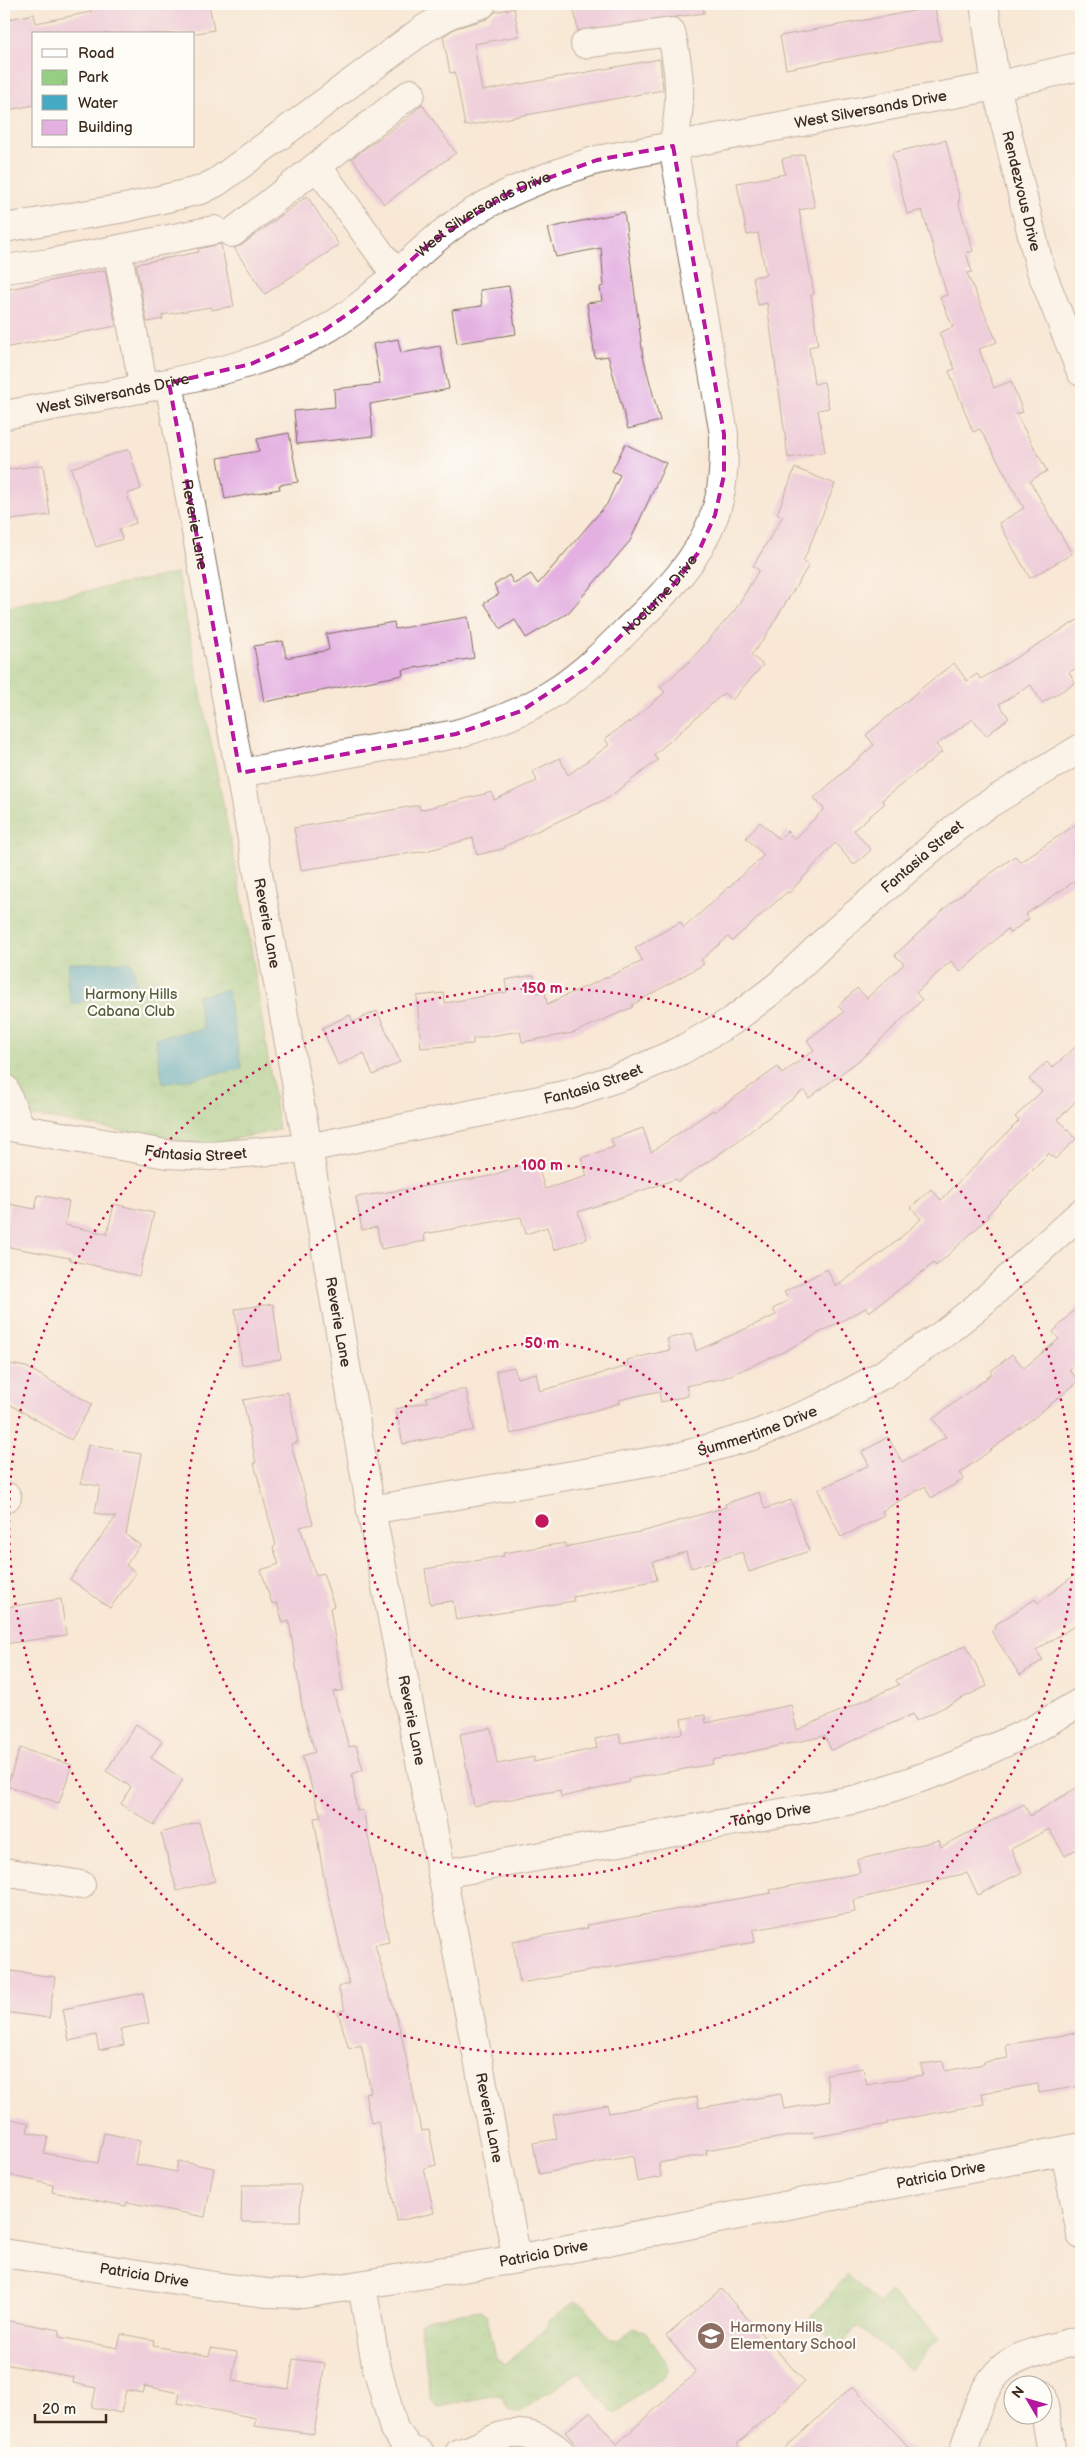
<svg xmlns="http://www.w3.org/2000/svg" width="1085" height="2457" font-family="'Balsamiq Sans',sans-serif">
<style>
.park{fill:url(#park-tufts);stroke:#687c50}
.water{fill:#44aac3;stroke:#406a70}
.building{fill:#e3b0e1}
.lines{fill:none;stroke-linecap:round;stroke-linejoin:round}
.minor-casing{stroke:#7d6c5e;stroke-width:30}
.minor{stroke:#fff;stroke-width:28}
.marked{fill:none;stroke:#b5179e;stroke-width:4;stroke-dasharray:10 6;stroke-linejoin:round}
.ring{fill:none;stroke:#c2185b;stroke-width:2.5;stroke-dasharray:2.5 5}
.labels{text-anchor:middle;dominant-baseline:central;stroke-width:4.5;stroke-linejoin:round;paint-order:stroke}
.street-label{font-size:15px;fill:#3b2a1e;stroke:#fdfcf7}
.park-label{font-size:15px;fill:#565c3c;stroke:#fdfcf7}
.education-label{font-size:15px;fill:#785e54;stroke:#fdfcf7;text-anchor:start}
.centre{fill:#c2185b;stroke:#fdfcf7;stroke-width:2.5}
.ring-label{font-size:15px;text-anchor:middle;font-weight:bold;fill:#c2185b;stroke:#fdfcf7;stroke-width:4.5;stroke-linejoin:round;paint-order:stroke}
</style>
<defs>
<pattern id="park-tufts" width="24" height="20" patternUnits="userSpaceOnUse" patternTransform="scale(1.25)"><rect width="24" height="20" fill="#95cf83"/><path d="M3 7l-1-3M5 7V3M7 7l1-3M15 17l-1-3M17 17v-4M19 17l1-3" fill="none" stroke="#81b271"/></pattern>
</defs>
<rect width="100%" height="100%" fill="#fdfcf7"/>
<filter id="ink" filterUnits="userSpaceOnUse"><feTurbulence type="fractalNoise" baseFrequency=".02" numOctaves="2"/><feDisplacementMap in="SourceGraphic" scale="10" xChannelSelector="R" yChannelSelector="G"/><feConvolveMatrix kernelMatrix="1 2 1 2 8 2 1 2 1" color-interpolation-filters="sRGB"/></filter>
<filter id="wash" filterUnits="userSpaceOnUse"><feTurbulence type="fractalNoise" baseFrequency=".0096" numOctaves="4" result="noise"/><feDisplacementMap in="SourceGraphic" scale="20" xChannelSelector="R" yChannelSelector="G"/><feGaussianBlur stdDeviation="1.12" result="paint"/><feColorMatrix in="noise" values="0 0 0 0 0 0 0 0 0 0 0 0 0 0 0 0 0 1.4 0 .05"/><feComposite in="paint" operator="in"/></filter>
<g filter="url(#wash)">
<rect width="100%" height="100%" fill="#f8e8d5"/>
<path class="park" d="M177,573L248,928L279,1130L205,1145L4,1111V608Z
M847,2275L879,2303L889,2292L940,2337L911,2370L859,2325L840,2346L809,2319Z
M575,2301L583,2305L610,2339L618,2341L634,2328L645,2331L669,2366L666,2375L614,2414L579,2372L518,2413L509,2410L501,2396L495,2395L438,2407L431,2400L420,2325L426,2319L480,2310L487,2315L496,2359L505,2364L547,2328L549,2321Z"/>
<path class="water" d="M132,962L137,985L72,1005L67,984L69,963Z
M227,990L242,1069L163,1084L155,1038L203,1029L197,996Z"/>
<g id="blocks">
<path class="building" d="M89,4H209L214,30L192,34H34V105L4,111V20L34,14L36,23L91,12Z
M573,4H703L704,13L578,31Z
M935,7L941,40L786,69L780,36Z
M514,8L519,36L474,44L482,91L660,59L663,90L465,126L455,72L450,73L443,36L456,28L487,19L495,12Z
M422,104L456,153L384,204L352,158L405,120Z
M946,140L960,201H958L973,251L966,253L972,272L967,273L997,342L979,349L994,388L1011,381L1023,412L1016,414L1047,471L1030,481L1072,554L1030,578L999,523L1024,508L980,429L973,432L949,371L955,369L939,333L953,327L940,297L947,295L922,210L907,214L892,153Z
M804,154L815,207L799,210L814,294L811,295L818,345L809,347L814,384L824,382L829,408L818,410L825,452L788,458L767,303L758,305L753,277L766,275L758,233L747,235L737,183L785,174L782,159Z
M307,196L339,245L265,294L234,248L242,245Z
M624,212L643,356L660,421L628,429L608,356L595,358L587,303L602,301L600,287L604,286L601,248L556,257L548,228Z
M221,244L234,306L211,310V307L162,315L163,319L147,322L136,264L199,252L198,249Z
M105,270L116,326L4,348V290Z
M509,286L516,334L457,343L452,310L482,306L480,290Z
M398,339L401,353L440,346L449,389L370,404L373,436L297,444L294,411L335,407L334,389L380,384L373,344Z
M289,433L298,482L279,485L280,489L225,499L218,458L259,451L257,439Z
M625,444L666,463L630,541L568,613L526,638L515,620L501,629L484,603L499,594L494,585L509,575L514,584L531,574L538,584L607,504L620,475L612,471Z
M129,449L141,489L127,494L136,523L119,529L122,539L96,547L71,468Z
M43,465L50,515L4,521V470Z
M795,468L835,484L803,562L809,565L763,640L751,655L763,665L732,700L724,693L654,755L658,760L608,798L505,846V848L477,855L473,838L426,851L301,870L294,828L419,805L420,810L492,792L494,800L537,781L533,771L560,758L568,775L609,745L605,739L629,721L630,723L665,692L660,687L688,663L735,610L759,570L753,566L783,516L777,514Z
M468,617L474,658L402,670L403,675L264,702L254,646L283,641L286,658L329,650L326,634L394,622L395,629Z
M1081,618V666L1069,672L1075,683L1042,703L1031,685L999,704L1009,718L986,736L973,719L936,745L942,752L882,800L885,803L854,830L871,850L854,865L835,843L789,893L787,892L732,941L728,937L701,960L704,964L632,1005L633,1007L573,1033L522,1042L520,1031L473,1039V1044L421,1048L417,996L444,993L445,1003L507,992L505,980L534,975L537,993L545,991L547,1004L643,961L635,948L680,922L684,928L764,855L746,838L760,822L779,839L787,831L795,839L824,809L814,798L874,745L866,735L929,682L954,663L967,681L977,674L981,679Z
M1081,821V877L1026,914L1029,919L1010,933L1007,929L961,972L951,961L916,993L922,1000L862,1058L809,1098L804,1090L735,1143L678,1182L676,1179L578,1212L587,1239L554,1250L547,1227L526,1234L521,1217L424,1234L425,1241L381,1249L377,1227L362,1230L356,1197L491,1176L536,1160L545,1189L587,1176L581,1158L614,1147L611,1139L643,1128L651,1152L713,1110L714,1112L778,1067L782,1074L814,1050L807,1040L844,1012L838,1006L857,988L867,998L904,964L895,955L954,900L1015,856L1020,862Z
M377,1011L400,1062L373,1075L364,1053L338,1065L322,1028L350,1015L353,1022Z
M1081,1042V1096L1058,1119L1076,1139L1055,1159L1049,1153L987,1215L989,1217L936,1266L934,1263L869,1312L866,1308L785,1351L724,1378L686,1386L688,1396L661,1402L659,1391L619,1400L620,1403L511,1434L496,1371L514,1367L517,1378L536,1373L540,1391L628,1366L627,1360L670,1350L667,1339L692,1333L696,1351L776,1315L773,1309L789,1300L784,1292L827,1269L836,1287L897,1241L921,1219L911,1207L931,1189L941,1200L1019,1121L1015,1117L1042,1091L1029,1079L1047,1062L1052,1068Z
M38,1195L69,1201L65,1225L107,1234L114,1204L154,1213L139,1276L70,1260V1258L4,1246L9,1204L35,1209Z
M1081,1303V1358L1069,1370L1079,1381L1031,1420L960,1473L964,1479L931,1498L925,1486L882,1511L885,1516L841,1537L818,1490L869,1465L862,1452L888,1437L902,1462L946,1437L933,1419L992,1374L991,1371L1012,1354L1024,1368L1059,1339L1053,1332Z
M273,1304L281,1359L242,1365L235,1309Z
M4,1363L26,1367L92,1404L71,1440L4,1401Z
M466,1389L474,1430L403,1444L396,1409L427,1402L426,1397Z
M288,1392L298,1442L291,1444L313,1524L300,1527L316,1576L323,1573L334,1606L330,1608L343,1690L333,1692L349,1747L356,1745L363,1770L352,1774L357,1811L363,1810L389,1942L375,1945L401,2033L421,2131L429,2130L436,2165L424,2168L434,2213L397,2221L378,2121L371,2123L365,2093L371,2092L361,2045L349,2049L338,2012L345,2010L338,1987L349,1984L323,1873L314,1818L321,1817L302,1756L315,1752L303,1712L289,1621L283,1623L277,1603L272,1604L261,1570L279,1564L273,1547L276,1545L254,1463H256L243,1400Z
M88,1445L141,1454L126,1535L140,1545L126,1565L136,1573L110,1608L70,1579L116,1517L95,1513L100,1486L81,1483Z
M759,1492L765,1509L791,1500L809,1551L749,1572L742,1552L691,1568L686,1552L653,1562L657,1580L573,1597L574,1601L456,1620L453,1601L430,1604L425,1569L504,1556L503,1553L565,1543V1547L645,1531L726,1507L725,1504Z
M1081,1570V1622L1036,1650L1043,1660L1020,1675L991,1631L997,1627L995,1625L1035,1599L1038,1603Z
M61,1599L66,1635L4,1644V1613L7,1612V1607Z
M966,1645L987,1686L916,1721L913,1714L831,1750L825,1736L712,1760L713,1764L628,1779L629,1782L561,1797L560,1790L474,1806L460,1734L491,1728L497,1764L534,1757V1762L597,1748L595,1739L619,1734L621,1743L683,1733L681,1719L705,1715L706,1723L791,1705L797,1730L899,1685L896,1680Z
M136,1724L162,1741L151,1758L183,1779L154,1825L121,1804L131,1787L106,1771Z
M20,1748L72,1765L59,1803L7,1786Z
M1081,1785V1846L1065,1856L1049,1829L1011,1849L1022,1872L978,1895L967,1873L853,1900L855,1912L753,1930L755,1942L520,1983L513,1941L588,1928L587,1925L771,1893L770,1890L860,1873L857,1860L939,1840L941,1847L1024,1804L1030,1816Z
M199,1822L215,1881L177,1891L161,1833Z
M4,1970L55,1977L49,2018L4,2012Z
M143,1993L149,2023L120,2029L124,2045L99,2050L96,2035L69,2041L63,2009Z
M1081,2032V2086L1039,2093L1038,2084L982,2093L984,2104L887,2122L888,2124L815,2137L814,2132L706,2150L707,2154L659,2163L661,2177L637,2182L633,2156L539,2174L533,2143L557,2139L553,2115L607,2105L609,2113L697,2097L699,2108L781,2094L784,2109L830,2101L826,2074L863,2068L867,2085L923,2075L921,2064L943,2061L945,2071L984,2064V2062L1008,2058L1006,2045Z
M7,2118L29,2123L27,2132L48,2137L44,2153L98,2163L104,2133L140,2140L135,2164L176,2172L178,2161L214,2168L205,2217L127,2202L126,2206L52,2192L53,2185L4,2174V2132Z
M242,2185H301L300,2222H241Z
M721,2289L805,2382L737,2444L745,2453H583L565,2432L590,2412L617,2444L696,2372L666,2336Z
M4,2320L60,2330L59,2337L118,2348L121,2334L154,2340L153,2346L209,2356L211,2348L237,2352L232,2381L289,2389L293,2359L325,2363L314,2434L254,2426L256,2418L178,2403L180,2393L145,2386L143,2393L126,2390L121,2413L92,2407L96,2388L73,2383L74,2377L4,2364Z
M853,2386L914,2453H780L822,2414Z"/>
</g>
</g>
<g filter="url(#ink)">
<use href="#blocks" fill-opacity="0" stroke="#7d6c5e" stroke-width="1"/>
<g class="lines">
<defs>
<g id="minor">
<path id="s1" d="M984,4L996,86L1040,268L1081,372"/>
<path d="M4,228L125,208L201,190L217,182L424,29L450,14L482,4"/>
<path d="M232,233L317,166"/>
<path d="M117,250L144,388"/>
<path d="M4,269L50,263L214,230"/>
<path d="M396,275L317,166L411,93"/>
<path id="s2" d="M169,383L308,1148L371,1510L517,2259"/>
<path id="s3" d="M4,415C58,405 113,395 167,383C223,371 270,360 321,332C363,309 396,273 432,242C479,201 539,178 597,160L996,86L1081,66"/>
<path id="s4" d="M240,773L456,734C489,725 521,713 550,695C578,678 602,655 625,632C661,597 697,564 714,516C724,490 724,462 724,434L673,146C682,105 681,74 671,32L585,44"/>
<path d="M4,1088L21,1128"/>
<path id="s5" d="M4,1126L167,1154L210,1156L308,1148L569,1094L626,1075L680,1051L732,1021L779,985L837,930L954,829L982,808L1081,748"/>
<path d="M4,1497H7"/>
<path id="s6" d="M371,1510L682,1456L752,1436L819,1409L882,1375L942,1335L977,1307L1081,1213"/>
<path d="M4,1872L81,1885"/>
<path id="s7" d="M442,1874L858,1799L947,1769L1033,1730L1081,1702"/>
<path d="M1065,2151L1081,2235"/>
<path id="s8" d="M4,2253L228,2288L267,2293L304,2294L517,2259L1081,2147"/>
<path d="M362,2286L376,2364L394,2429L410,2450L420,2453"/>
<path d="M1042,2394L1052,2453"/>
<path d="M459,2453C474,2450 485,2442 499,2437C521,2429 545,2437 561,2453"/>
<path d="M963,2453C972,2425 980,2386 1004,2367C1024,2351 1057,2347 1081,2340"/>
</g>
</defs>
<use href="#minor" class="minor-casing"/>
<use href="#minor" class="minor"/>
</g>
</g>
<path d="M0 0H1085V2457H0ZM673,146L724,434V475L715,515L698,553L673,585L591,665L521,711L456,734L240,773L169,383L251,364L323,331L355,309L433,241L511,192L597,160Z" fill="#f8e8d5" fill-opacity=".55" fill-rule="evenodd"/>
<path class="marked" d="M673,146L724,434V475L715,515L698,553L673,585L591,665L521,711L456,734L240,773L169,383L251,364L323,331L355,309L433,241L511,192L597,160Z"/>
<g class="ring">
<circle cx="542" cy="1521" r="178"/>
<circle cx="542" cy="1521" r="356"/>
<circle cx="542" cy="1521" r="533"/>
</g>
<defs>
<symbol id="school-disc" viewBox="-11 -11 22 22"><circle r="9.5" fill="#8d6e63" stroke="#fdfcf7"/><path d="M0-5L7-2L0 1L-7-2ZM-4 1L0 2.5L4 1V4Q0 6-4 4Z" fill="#fff"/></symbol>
</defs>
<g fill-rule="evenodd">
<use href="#school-disc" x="695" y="2320" width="32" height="32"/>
</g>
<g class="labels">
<g class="street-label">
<text stroke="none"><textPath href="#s3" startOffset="936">West Silversands Drive</textPath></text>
<text stroke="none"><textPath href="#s1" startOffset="191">Rendezvous Drive</textPath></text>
<text stroke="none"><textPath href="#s3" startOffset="531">West Silversands Drive</textPath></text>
<text stroke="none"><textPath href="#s3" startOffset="111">West Silversands Drive</textPath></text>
<text stroke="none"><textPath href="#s2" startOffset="144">Reverie Lane</textPath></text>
<text stroke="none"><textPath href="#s4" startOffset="471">Nocturne Drive</textPath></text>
<text stroke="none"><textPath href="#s5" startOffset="1004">Fantasia Street</textPath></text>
<text stroke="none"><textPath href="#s2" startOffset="549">Reverie Lane</textPath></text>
<text stroke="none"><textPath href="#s5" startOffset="599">Fantasia Street</textPath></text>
<text stroke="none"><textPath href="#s5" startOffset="194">Fantasia Street</textPath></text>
<text stroke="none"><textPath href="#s2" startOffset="954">Reverie Lane</textPath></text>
<text stroke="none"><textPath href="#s6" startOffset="395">Summertime Drive</textPath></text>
<text stroke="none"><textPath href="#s2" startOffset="1359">Reverie Lane</textPath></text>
<text stroke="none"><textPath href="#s7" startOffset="334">Tango Drive</textPath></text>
<text stroke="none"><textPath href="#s2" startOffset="1764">Reverie Lane</textPath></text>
<text stroke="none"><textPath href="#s8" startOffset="951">Patricia Drive</textPath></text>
<text stroke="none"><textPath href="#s8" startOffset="546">Patricia Drive</textPath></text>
<text stroke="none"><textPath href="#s8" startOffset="142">Patricia Drive</textPath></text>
</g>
<g class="park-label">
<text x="131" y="994">Harmony Hills<tspan x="131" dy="17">Cabana Club</tspan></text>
</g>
<g class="education-label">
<text x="730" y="2327">Harmony Hills<tspan x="730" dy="17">Elementary School</tspan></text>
</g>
</g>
<circle cx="542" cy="1521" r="8" class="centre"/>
<g class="ring-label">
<text x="542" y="993">150 m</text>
<text x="542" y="1170">100 m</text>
<text x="542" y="1348">50 m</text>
</g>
<rect width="1085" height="2457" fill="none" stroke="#fdfcf7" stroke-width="20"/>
<rect x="32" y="32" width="162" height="115" fill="#fdfcf7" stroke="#afa8a0"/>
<rect x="42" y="49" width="25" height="8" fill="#ffffff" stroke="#afa8a0"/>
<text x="78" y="58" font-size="15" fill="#3b2a1e">Road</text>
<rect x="42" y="70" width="25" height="15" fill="url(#park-tufts)" stroke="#afa8a0"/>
<text x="78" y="82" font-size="15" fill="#3b2a1e">Park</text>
<rect x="42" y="95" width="25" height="15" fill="#44aac3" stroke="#afa8a0"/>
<text x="78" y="108" font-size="15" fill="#3b2a1e">Water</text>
<rect x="42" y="120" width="25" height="15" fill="#e3b0e1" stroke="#afa8a0"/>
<text x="78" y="132" font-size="15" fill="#3b2a1e">Building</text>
<g transform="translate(1028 2400) rotate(308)"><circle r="24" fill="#fdfcf7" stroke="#afa8a0"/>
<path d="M0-4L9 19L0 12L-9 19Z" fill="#b5179e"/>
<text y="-8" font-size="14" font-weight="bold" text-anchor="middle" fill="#3b2a1e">N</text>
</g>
<path d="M35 2414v8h71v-8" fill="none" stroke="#3b2a1e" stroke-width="2.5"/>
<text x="42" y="2414" font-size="15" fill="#3b2a1e" stroke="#fdfcf7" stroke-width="4" paint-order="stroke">20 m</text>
</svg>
